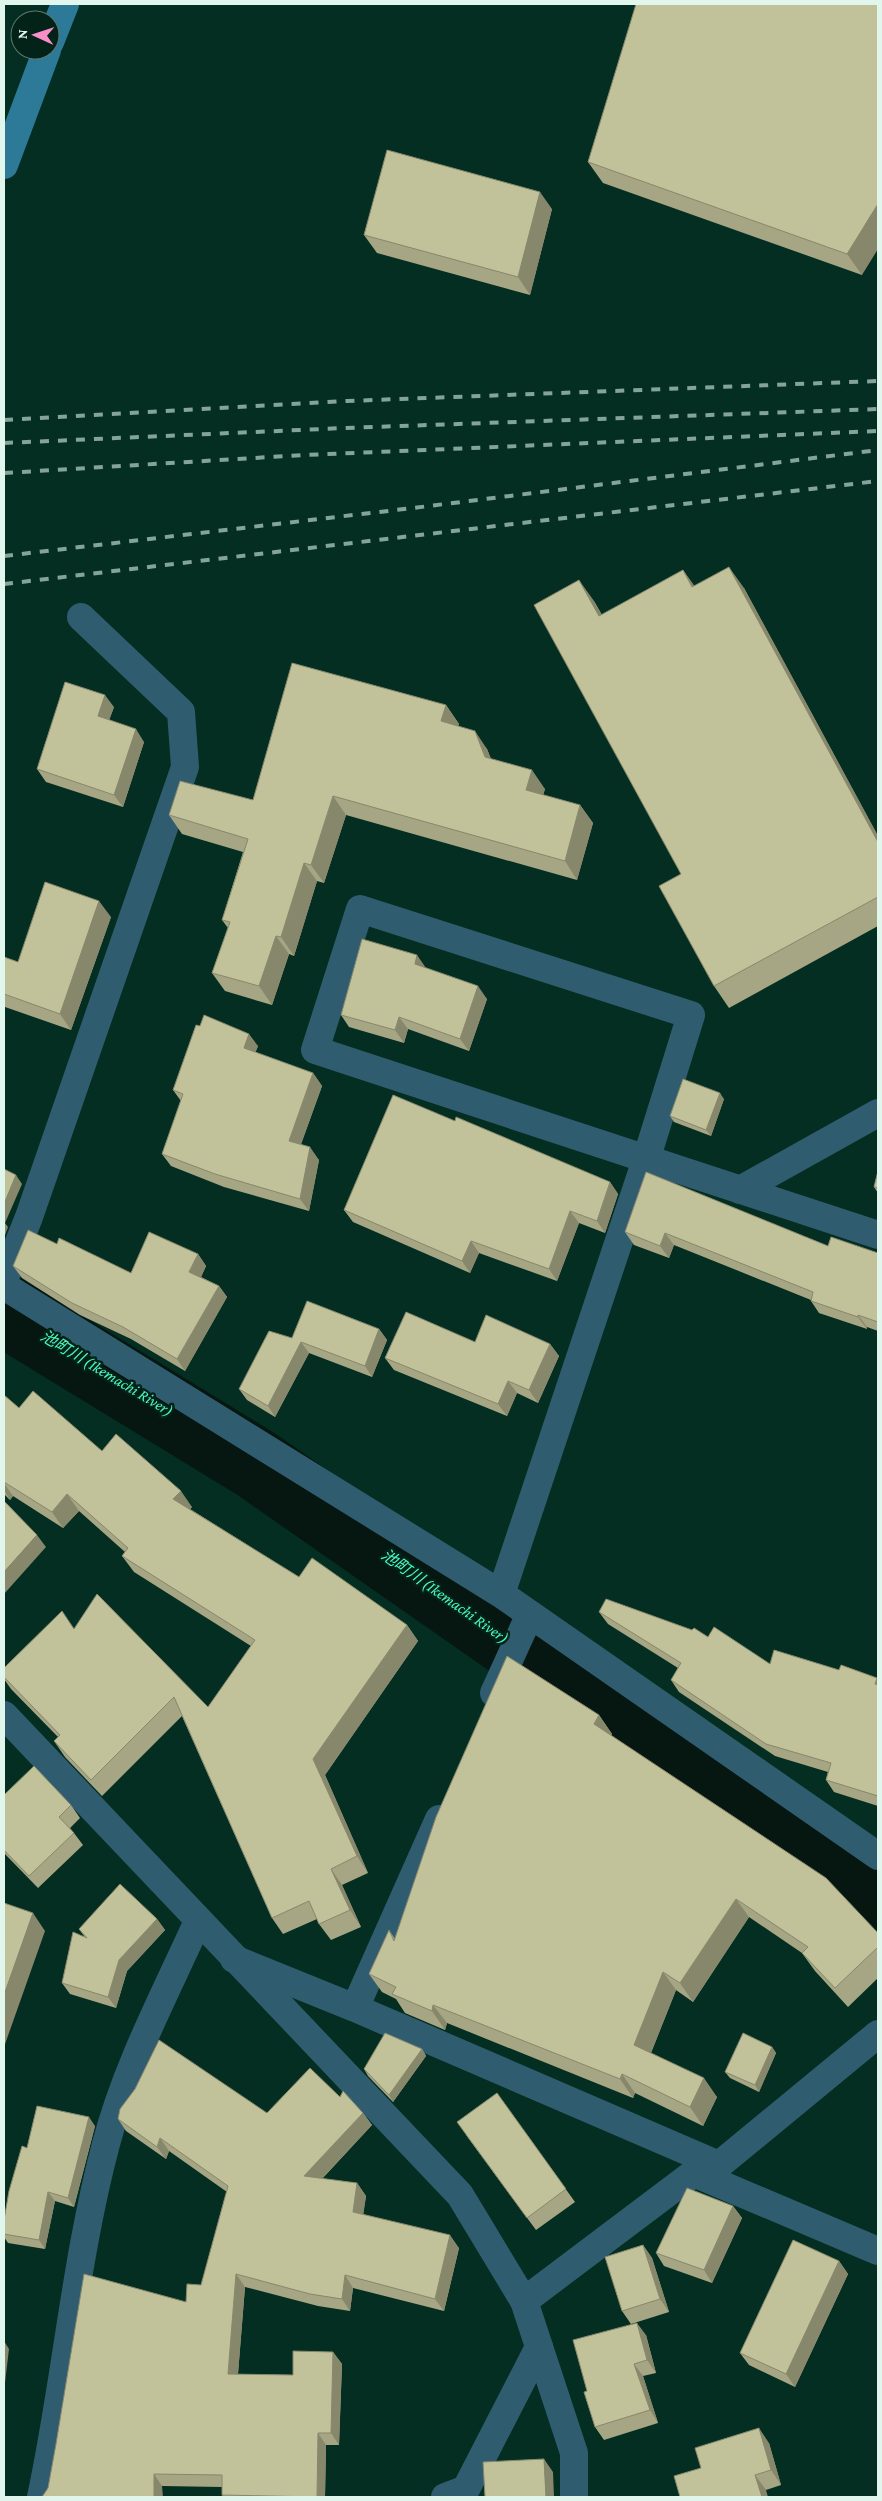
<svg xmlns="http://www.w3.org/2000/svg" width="882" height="2501" font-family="'Crimson Pro','Noto Sans JP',serif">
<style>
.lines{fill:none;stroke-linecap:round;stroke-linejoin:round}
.river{stroke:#061610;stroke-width:72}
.minor{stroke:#305c6f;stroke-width:28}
.tertiary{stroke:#305c6f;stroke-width:28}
.secondary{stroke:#2d7a98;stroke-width:28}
.rail{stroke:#85a499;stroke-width:4;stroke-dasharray:9 9;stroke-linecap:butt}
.wall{fill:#a6a684}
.shaded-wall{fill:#87876c}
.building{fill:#c1c19a;stroke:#87876c}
.labels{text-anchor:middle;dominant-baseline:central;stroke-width:5;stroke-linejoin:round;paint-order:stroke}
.water-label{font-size:16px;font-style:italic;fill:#4cf7c1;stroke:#042318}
</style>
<rect width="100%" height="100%" fill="#032e21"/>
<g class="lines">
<path class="river" d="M4,1310L256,1464L607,1709L798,1848L878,1894"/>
<path class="minor" d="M740,1190L878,1113
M4,1280L29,1217L185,767L181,712L81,617
M4,1286L501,1594L878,1856
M501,1594L646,1160L691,1015L360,909L315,1050L878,1235
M494,1693L530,1614
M234,1959L355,2008L719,2165
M355,2008L439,1819
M694,2173L878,2251
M524,2301L694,2173L719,2165L878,2034
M41,2497C66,2380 75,2260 106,2144C126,2067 165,1994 198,1921
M445,2497L466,2489L539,2347"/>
<path class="tertiary" d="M4,1715L460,2195L524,2301L574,2453V2497"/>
<path class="secondary" d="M50,42L65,4
M4,165L47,50"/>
<path class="rail" d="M4,420L347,401L878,381
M4,443L345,428L878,409
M4,473L304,455L878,431
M4,556L413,508L878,450
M4,584L878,481"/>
</g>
<path class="wall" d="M878,4L862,275L603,183L588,162Z
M552,209L530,295L377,253L364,235Z
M683,570L694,586L744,588L878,836V926L729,1008L714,986L681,874L594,601L602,615Z
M446,705L459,724L458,726L487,749L491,759L545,789L543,795L580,805L593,823L577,880L346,815L324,883L317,881L294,956L289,954L272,1005L225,991L212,973L228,928L222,920L243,852L182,834L169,815L253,800Z
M114,707L109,720L144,742L123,807L46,782L37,769Z
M111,917L71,1030L5,1007L4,1005V957L18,962Z
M426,968L487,999L469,1051L408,1029L404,1043L349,1027L341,1015Z
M258,1046L255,1053L313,1073L322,1086L301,1144L319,1160L309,1211L224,1187L171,1166L162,1154L181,1101L173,1090Z
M724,1099L711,1136L674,1122L670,1116Z
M455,1121L610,1182L618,1194L605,1233L579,1223L557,1281L479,1253L470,1273L353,1222L344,1210Z
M878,1171V1193L874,1187Z
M646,1172L828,1246L878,1253V1331L867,1327V1329L819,1313L811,1301V1300L674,1245L669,1258L634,1245L625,1232Z
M57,1244L131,1273L198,1254L206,1266L201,1277L219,1286L227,1297L185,1371L131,1339L80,1315L22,1278L13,1266Z
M379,1329L387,1340L372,1377L309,1353L275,1417L247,1400L239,1389L292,1338Z
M475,1342L550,1344L559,1356L538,1403L517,1393L507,1416L394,1370L385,1358Z
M4,1395L19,1408L102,1451L192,1507L190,1509L299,1577L407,1625L418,1641L325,1775L368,1873L342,1885L361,1927L331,1940L319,1924L317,1919L283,1934L272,1918L182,1716L102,1796L65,1757L54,1741L58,1737L11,1689L4,1679V1668L74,1628L208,1707L251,1646L134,1572L122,1556L125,1552L79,1511L63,1528L13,1496L10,1500L4,1494Z
M599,1612L708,1637L770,1664L839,1670L878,1679V1806L834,1792L826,1780L828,1772L775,1756L679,1692L671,1680L678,1668L608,1624Z
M599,1715L612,1734L611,1735L878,1933V1978L848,2007L815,1971L802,1953L749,1917L693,2002L676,1990L651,2053L717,2097L703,2126L635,2093L633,2098L447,2023L445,2030L405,2013L396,1999L382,1992L369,1974L389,1930L395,1939Z
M4,1795L71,1805L80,1818L70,1828L74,1833L83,1845L38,1888L4,1853Z
M157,1919L165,1930L127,1971L116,2008L70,1994L62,1983L84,1936L79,1929Z
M772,2047L776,2053L759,2092L730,2078L725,2072Z
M422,2049L426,2056L393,2102L368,2076L364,2069Z
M497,2093L575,2202L536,2230L466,2135Z
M340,2097L363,2113L372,2125L322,2179L357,2183L366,2196L363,2214L459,2248L444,2311L353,2288L350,2311L318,2306L245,2287L238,2374L293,2375L333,2352L342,2364L339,2445H326L325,2497H223L222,2495V2487L162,2486L42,2497L186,2302L201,2285L227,2192L169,2151L166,2159L126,2131L118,2119L267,2113Z
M95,2126L74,2207L55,2201L45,2249L8,2243L4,2237V2220L27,2148Z
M733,2206L742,2218L712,2283L664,2266L656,2253Z
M643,2245L652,2258L669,2312L631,2324L622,2311Z
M839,2261L848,2274L795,2387L749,2365L740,2353Z
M646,2335L656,2373L643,2376L658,2423L604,2440L595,2427L587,2391Z
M769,2443L781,2485L766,2490L701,2468Z"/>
<path class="shaded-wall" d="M540,192L552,209L530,295L518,277Z
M878,204V249L862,275L847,254Z
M729,567L744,588L878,836V842Z
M683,570L698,591L692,587Z
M579,580L594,601L614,637L599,616Z
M105,695L114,707L106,729L98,716Z
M446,705L459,724L454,740L441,721Z
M136,729L144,742L123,807L114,795Z
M475,731L487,749L498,776L485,757Z
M532,770L545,789L539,808L526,790Z
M333,796L346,815L324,883L311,865Z
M580,805L593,823L577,880L565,861Z
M304,863L317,881L294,956L281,937Z
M99,901L111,917L71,1030L60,1014Z
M276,936L289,954L272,1005L259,986Z
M417,955L426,968L415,964Z
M478,986L487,999L469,1051L460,1039Z
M399,1017L408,1029L404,1043L395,1030Z
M249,1034L258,1046L252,1061L244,1048Z
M313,1073L322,1086L298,1153L289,1141Z
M720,1093L724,1099L711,1136L706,1130Z
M310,1147L319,1160L309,1211L300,1199Z
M16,1175L22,1184L5,1223L8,1227L4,1238V1204Z
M610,1182L618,1194L605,1233L597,1221Z
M570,1211L579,1223L557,1281L549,1269Z
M665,1233L674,1245L669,1258L660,1246Z
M471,1241L479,1253L470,1273L462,1261Z
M198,1254L206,1266L198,1284L189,1272Z
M219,1286L227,1297L185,1371L177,1359Z
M858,1315L867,1327V1329L858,1317Z
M379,1329L387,1340L372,1377L365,1366Z
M301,1342L309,1353L275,1417L268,1406Z
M550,1344L559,1356L538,1403L529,1390Z
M508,1381L517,1393L507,1416L498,1404Z
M4,1483L13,1496L10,1500L4,1490Z
M181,1491L192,1507L185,1515L173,1499Z
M67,1494L79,1511L63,1528L52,1512Z
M37,1535L46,1547L4,1594V1572Z
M407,1625L418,1641L325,1775L368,1873L357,1856L313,1759Z
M877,1678L878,1679V1688L875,1684Z
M599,1715L612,1734L607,1743L594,1724Z
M331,1869L342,1885L361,1927L350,1910Z
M736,1899L749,1917L693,2002L680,1983Z
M33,1913L45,1931L4,2047V1995Z
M157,1919L165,1930L127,1971L116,2008L108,1997L119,1960Z
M663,1972L676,1990L647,2063L634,2045Z
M433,2005L447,2023L445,2030L432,2011Z
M772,2047L776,2053L759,2092L755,2085Z
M422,2049L426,2056L393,2102L389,2095Z
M622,2074L635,2093L633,2098L620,2079Z
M704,2078L717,2097L703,2126L690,2107Z
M363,2113L372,2125L312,2189L304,2176Z
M89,2117L95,2126L74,2207L68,2198Z
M160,2138L169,2151L166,2159L157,2147Z
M357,2183L366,2196L362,2224L353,2212Z
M48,2192L55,2201L45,2249L39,2240Z
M733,2206L742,2218L712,2283L704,2270Z
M450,2235L459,2248L444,2311L435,2299Z
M643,2245L652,2258L669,2312L660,2299Z
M839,2261L848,2274L795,2387L786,2374Z
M236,2274L245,2287L237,2386L228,2374Z
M345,2275L353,2288L350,2311L342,2299Z
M637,2323L646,2335L656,2373L647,2360Z
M4,2341L9,2349L4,2391Z
M333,2352L342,2364L339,2445L331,2433Z
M634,2364L643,2376L658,2423L650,2410Z
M759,2428L769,2443L781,2485L771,2470Z
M318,2433L326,2445L325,2497H317Z
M544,2459L553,2472L554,2497H546Z
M154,2474L162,2486L163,2497H154Z
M755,2475L766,2490L768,2497H762Z"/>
<path class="building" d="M636,4H878V204L847,254L588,162Z
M387,150L540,192L518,277L364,235Z
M729,567L878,842V897L714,986L659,886L681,874L534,605L579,580L599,616L683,570L692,587Z
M292,663L446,705L441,721L475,731L485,757L532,770L526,790L580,805L565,861L333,796L311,865L304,863L281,937L276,936L259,986L212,973L230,922L222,920L248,839L169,815L180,781L253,800Z
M65,682L105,695L98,716L136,729L114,795L37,769Z
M45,882L99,901L60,1014L4,994V957L18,962Z
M362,939L417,955L415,964L478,986L460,1039L399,1017L395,1030L341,1015Z
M204,1015L249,1034L244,1048L313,1073L289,1141L310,1147L300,1199L215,1174L162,1154L183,1094L173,1090L196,1025L200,1026Z
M683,1079L720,1093L706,1130L670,1116Z
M393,1095L455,1121L456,1117L610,1182L597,1221L570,1211L549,1269L471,1241L462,1261L344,1210Z
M4,1169L16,1175L4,1204Z
M878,1171V1188L874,1187Z
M646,1172L828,1246L831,1237L878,1253V1322L858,1315V1317L811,1301L813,1292L665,1233L660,1246L625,1232Z
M28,1230L57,1244L59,1238L131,1273L149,1232L198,1254L189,1272L219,1286L177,1359L123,1327L72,1303L13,1266Z
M307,1301L379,1329L365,1366L301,1342L268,1406L239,1389L269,1331L292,1338Z
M406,1312L475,1342L486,1315L550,1344L529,1390L508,1381L498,1404L385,1358Z
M33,1391L102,1451L116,1434L181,1491L173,1499L299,1577L312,1558L407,1625L313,1759L357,1856L331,1869L350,1910L319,1924L309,1901L272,1918L174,1697L91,1780L54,1741L60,1735L4,1677V1668L62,1611L74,1629L97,1594L208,1707L255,1640L122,1556L128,1548L67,1494L52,1512L4,1482V1395L19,1408Z
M4,1501L37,1535L4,1572Z
M606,1599L692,1630L694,1628L708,1637L714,1627L770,1664L774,1650L839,1670L841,1665L877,1678L875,1684L878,1685V1796L826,1780L831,1763L766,1744L671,1680L681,1663L599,1612Z
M507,1656L599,1715L594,1724L826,1878L878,1933V1947L835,1988L802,1953L808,1947L736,1899L680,1983L663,1972L634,2045L704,2078L690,2107L622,2074L620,2079L433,2005L432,2011L392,1994L396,1987L369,1974L389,1930L394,1941L436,1817Z
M34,1766L71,1805L59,1817L74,1833L29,1876L4,1850V1795Z
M120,1884L157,1919L119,1960L108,1997L62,1983L73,1932L87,1938L79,1929Z
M4,1903L33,1913L4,1995Z
M385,2033L422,2049L389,2095L364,2069Z
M743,2033L772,2047L755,2085L725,2072Z
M159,2040L267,2113L310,2068L340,2097L343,2091L363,2113L304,2176L357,2183L353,2212L450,2235L435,2299L345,2275L342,2299L310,2294L236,2274L228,2374L293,2375V2351L333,2352L331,2433H318L317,2497L222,2495V2475L154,2474V2497H42L48,2488L56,2444L84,2274L186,2302L187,2284L201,2285L228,2186L160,2138L157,2147L118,2119L120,2109L135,2089Z
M497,2093L566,2189L527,2218L457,2122Z
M37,2106L89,2117L68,2198L48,2192L39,2240L4,2234V2220L9,2191L22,2146L27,2148Z
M687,2188L733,2206L704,2270L656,2253Z
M793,2240L839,2261L786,2374L740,2353Z
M643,2245L660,2299L622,2311L605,2257Z
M637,2323L647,2360L634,2364L650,2410L595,2427L584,2392L587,2391L573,2340Z
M759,2428L771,2470L755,2475L762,2497H680L674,2476L701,2468L695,2448Z
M544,2459L546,2497H485L483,2462Z"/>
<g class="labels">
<g class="water-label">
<text transform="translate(107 1373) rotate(31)">池町川 (Ikemachi River)</text>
<text transform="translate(445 1596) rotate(35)">池町川 (Ikemachi River)</text>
</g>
</g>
<rect width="882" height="2501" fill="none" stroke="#e1f7ed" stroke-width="10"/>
<g transform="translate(35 35) rotate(273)"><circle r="24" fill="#042318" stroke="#5c786d"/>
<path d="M0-4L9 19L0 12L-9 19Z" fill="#f98fc9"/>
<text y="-8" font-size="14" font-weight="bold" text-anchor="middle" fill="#e1f7ed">N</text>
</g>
</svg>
